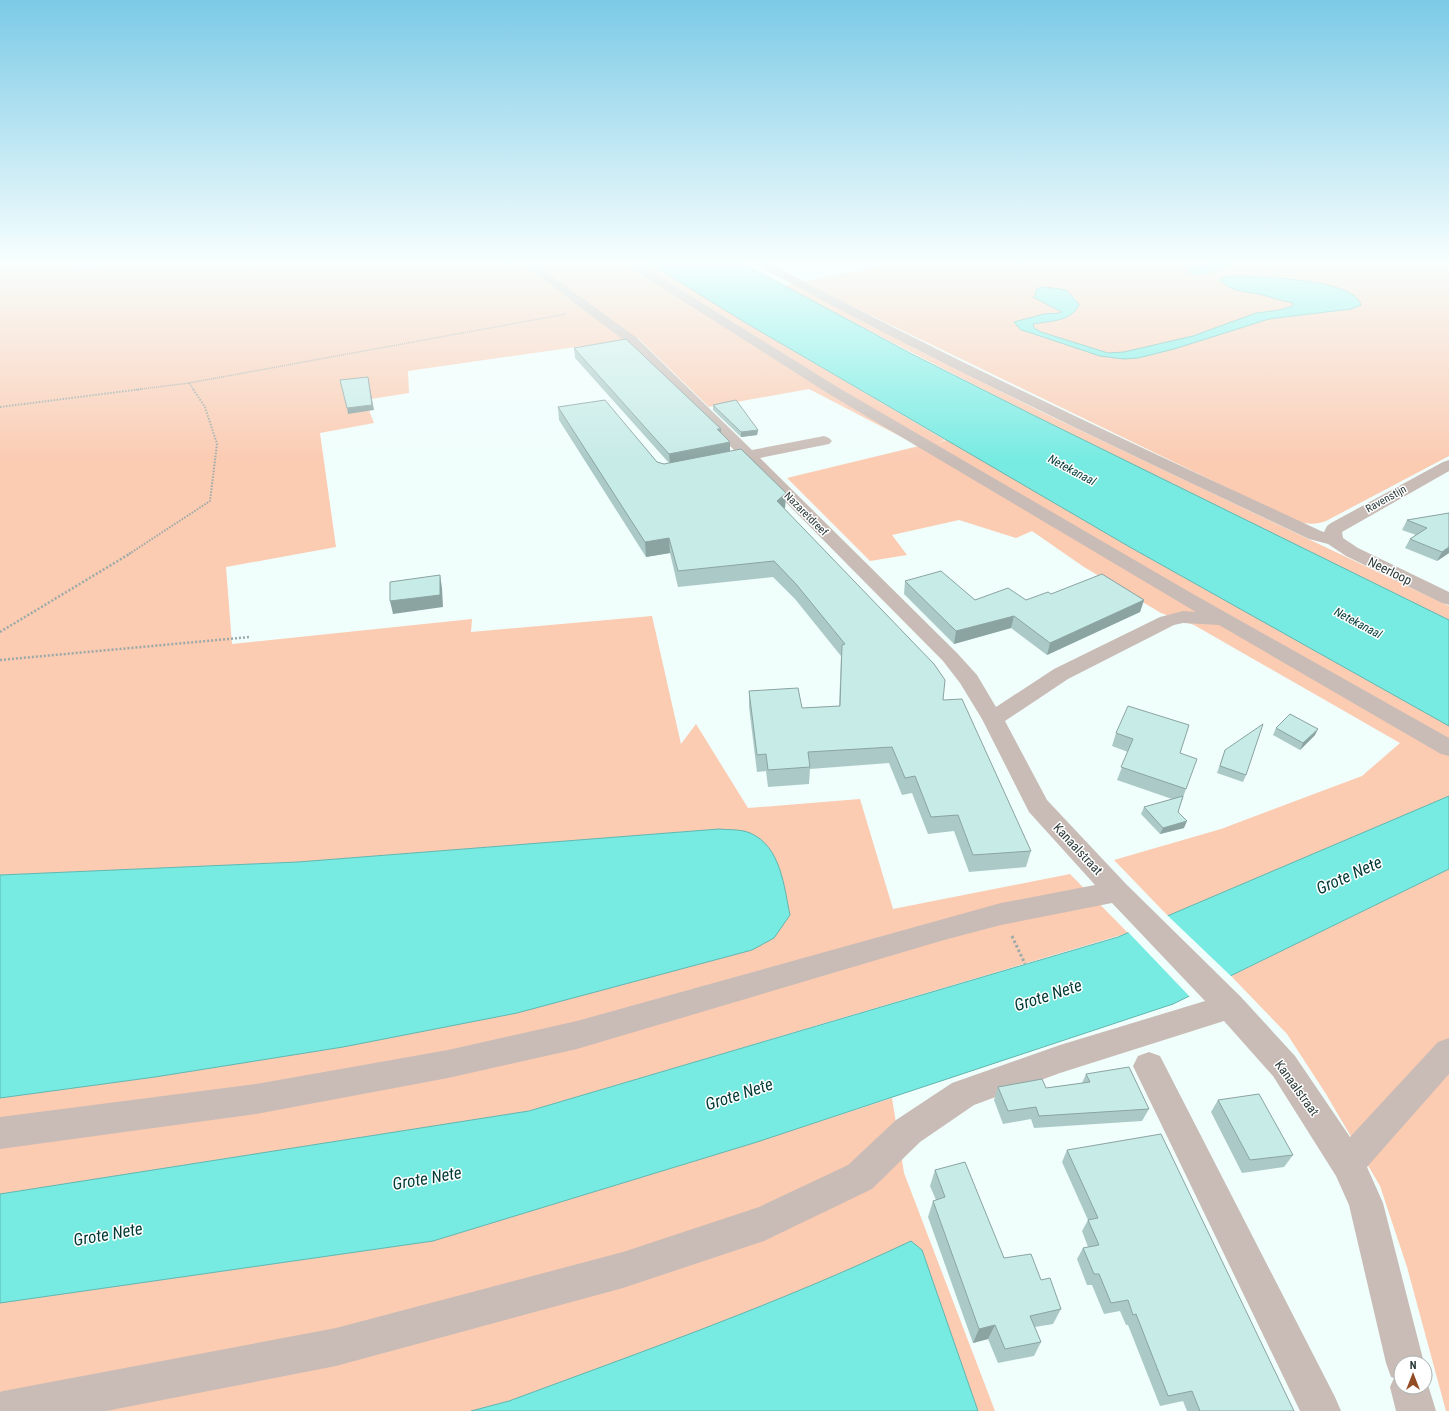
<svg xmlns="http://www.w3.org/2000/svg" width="1449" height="1411" font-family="'Roboto Condensed',sans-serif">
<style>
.green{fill:#fbcbb2;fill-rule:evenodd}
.water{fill:#77ebe2;stroke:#60b6af}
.pier{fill:#f0fefc}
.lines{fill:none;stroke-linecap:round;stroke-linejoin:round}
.path-far3{stroke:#9baaa8;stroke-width:1.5;stroke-dasharray:1 1;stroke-linecap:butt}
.path-far2{stroke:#9baaa8;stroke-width:2;stroke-dasharray:1.5 1.5;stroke-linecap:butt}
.path-far1{stroke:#9baaa8;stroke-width:2.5;stroke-dasharray:2 2;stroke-linecap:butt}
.path{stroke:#9baaa8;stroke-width:3;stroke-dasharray:2.5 2.5;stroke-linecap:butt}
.minor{fill:#c9bcb6;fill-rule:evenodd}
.wall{fill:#abcac7}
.shaded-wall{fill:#8ba4a2}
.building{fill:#c7ebe7;stroke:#8ba4a2}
.labels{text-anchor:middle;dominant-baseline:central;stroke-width:3;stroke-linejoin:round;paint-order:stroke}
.far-street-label{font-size:11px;fill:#2a3937;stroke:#fff}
.far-water-label{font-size:12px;font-style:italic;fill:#003936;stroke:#fff}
.street-label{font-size:13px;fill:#2a3937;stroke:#fff}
.near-water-label{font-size:17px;font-style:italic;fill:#003936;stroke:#fff}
</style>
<rect width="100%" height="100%" fill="#f0fefc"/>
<path class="green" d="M0,264H651L746,323L945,440L932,444L947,440L1128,546L1449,726V796L1168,916L1114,860L1221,829L1362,776L1400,743L1194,625L1161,613L1084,567L1032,531L1016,538L959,520L892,535L907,555L870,561L787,478L919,446L809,389L709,407L638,338L408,371L409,393L365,400L374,423L320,433L336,547L226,567L232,644L472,619L471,632L652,616L681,744L696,724L748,808L860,799L893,909L1070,874L1128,933L529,1111L0,1194V1098L155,1077L343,1047L517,1013L752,950L719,829L298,862L0,875Z
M888,264H1208L1186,271L1198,275L1225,268L1232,264H1449V456L1326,521C1315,525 1307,524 1296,521L802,282ZM1235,276L1277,277L1306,280L1345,290L1361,304L1351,309L1269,319L1174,349L1138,358L1124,359L1100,356L1028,332L1021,330L1015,322L1043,314L1060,313L1062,312L1033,297L1036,295L1038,288L1045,287L1066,290L1077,300L1065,318L1033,324L1034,328L1041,332L1108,353H1124L1176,341L1264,311L1280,310L1292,306L1294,303L1263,295L1238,291Z
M794,284L918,350L1042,412L1449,606V620L1033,415L783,286Z
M1449,869V1411H1446L1407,1267L1380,1186L1326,1094L1287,1034L1231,976Z
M892,1098L904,1173L995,1411H0V1303L433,1241L757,1142Z"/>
<path class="water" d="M651,264H744L910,353L1033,415L1449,620V726L1128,546L746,323Z
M1208,264H1232L1218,270L1198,275L1186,271Z
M1235,276C1260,277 1353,278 1361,305L1351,309L1269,319L1174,349L1138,358L1124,359L1100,356L1028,332L1021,330L1014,322L1044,314L1060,313L1062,312L1033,297L1036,295L1035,291L1038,288L1045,287L1066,290L1079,304C1073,322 1048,321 1033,324L1034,328L1041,332L1108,353L1124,352L1193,336L1256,313L1280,310L1293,306V303C1283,301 1273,298 1263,295C1247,291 1232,293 1220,280L1224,277Z
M1449,796V869L1173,1004L757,1142L433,1241L0,1303V1194L529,1111L1118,937Z
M719,829C728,830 741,829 750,833C781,846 784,887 790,915L774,938L752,950L517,1013L343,1047L155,1077L0,1098V875L298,862Z
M911,1241L922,1250L978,1411H471L509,1401C644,1351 780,1303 911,1241Z"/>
<path class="pier" d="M1166,914L1233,978L1191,998L1127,931Z"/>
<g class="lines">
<path class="path-far3" d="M28,272L122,264
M189,383L194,390
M134,390L189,383L566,314"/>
<path class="path-far2" d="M0,407L142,389
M129,554L210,501L217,444L205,407L193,389"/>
<path class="path-far1" d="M0,632L131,553
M0,660L250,637"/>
<path class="path" d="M1012,936L1025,964"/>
<path class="minor" d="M523,264H535L637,338L752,450L824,436L829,438L832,441L829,444L760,458L957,653L977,675L996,707L1054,669L1160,617L1183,611L1196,612L829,394L628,266L627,264H639L839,388L1193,594L1449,738V756L1441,754L1219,625L1183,623L1174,625L1068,679L1005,721L1047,800L1126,884L1241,997L1295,1056L1350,1137L1438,1042L1449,1038V1074L1367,1167L1383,1203L1424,1363H1401V1387H1425V1375L1436,1411H1396L1390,1387L1394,1378L1391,1377L1386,1363L1349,1205L1336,1176L1273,1076L1224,1021L1060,1073L974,1105L920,1142L872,1189L764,1241L623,1288L336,1366L106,1411H0V1392L3,1391L336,1328L623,1252L759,1207L848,1165L896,1120L952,1083L1060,1045L1205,1001L1112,903L1001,925L944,940L577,1049L448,1078L256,1114L0,1149V1117L256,1084L448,1050L577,1021L1001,903L1095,885L1029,812L982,719L960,683L943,661L745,461L737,463L731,461L729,458L731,455L737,453L629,344Z
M758,264H771C951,360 1136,445 1321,531L1324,532L1327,526L1331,523L1443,462L1449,460V471L1342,532L1343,538L1358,548L1449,592V605L1442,603L1346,556L1328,544L1309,539C1124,451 939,365 759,266Z
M1149,1052L1160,1056L1335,1397L1341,1411H1300L1133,1066L1138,1056Z"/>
</g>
<path class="wall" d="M574,348L721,429V434L730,452L786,493L785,508L784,509L943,700L1031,851L1026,867L969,872L954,831L928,834L912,793L902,795L889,763L810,769L809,784L768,787L766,771L757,772L749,707V691L802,708L839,706L841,656L795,599L773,577L678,587L670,553L646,557L559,420L558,407L657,462L664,464L669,463L575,358Z
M713,405L758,430L757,435L741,437L713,410Z
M1449,513V553L1437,561L1405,548L1410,539L1416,535L1402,530L1407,520Z
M905,581L975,600H1026L1051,594L1144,600L1140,612L1047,655L1011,628L954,644L904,594Z
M1276,728L1315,735L1300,750L1273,735Z
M1116,733L1180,753L1186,789L1178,812L1184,828L1160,834L1141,814L1144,807L1172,799L1117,780L1128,752L1112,746Z
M1225,750L1246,775L1243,782L1217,773Z
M1086,1074L1149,1109L1142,1121L1034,1128L1031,1119L1003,1124L994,1100L998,1087L1046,1088L1082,1083Z
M1218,1100L1293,1155L1284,1167L1242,1173L1211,1112Z
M1067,1150L1294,1411H1187L1183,1401L1160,1406L1128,1325H1126L1120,1311L1104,1314L1092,1285H1087L1077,1259L1083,1248L1088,1247L1082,1231L1088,1220L1062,1162Z
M935,1170L1004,1258L1041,1280L1061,1309L1053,1324L1035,1327L1041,1342L1034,1356L998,1363L988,1339L973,1343L928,1217L933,1201L936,1200L930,1186Z"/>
<path class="shaded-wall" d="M368,377L374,410L348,414L347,408Z
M717,429H721V439Z
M758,430L757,435L741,437V432Z
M730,442V453L670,464L669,454Z
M786,493L785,508L777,516V501Z
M669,538L670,553L646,557L645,542Z
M1449,547V553L1437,561L1442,552Z
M440,575L442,588L443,607L393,614L390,601Z
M1144,600L1140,612L1047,655L1050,643Z
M1014,616L1011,628L954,644L956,631Z
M1318,729L1315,735L1300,750L1303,743Z
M1187,821L1184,828L1160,834L1163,828Z
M995,1325L988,1339L973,1343L979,1329Z"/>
<path class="building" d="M626,339L721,429H717L730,442L669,454L574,348Z
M368,377L372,405L347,408L340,380Z
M605,400L657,462L664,464L741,449L786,493L777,501L934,664L945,680L943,700L962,699L1031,851L973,855L958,815L931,817L915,776L905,778L892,747L808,752L810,767L768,770L766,754L757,755L749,691L798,688L802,708L840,706L842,645L845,644L796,584L774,561L678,571L669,538L645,542L558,407Z
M736,400L758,430L741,432L713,405Z
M1449,513V547L1442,552L1410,539L1427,528L1407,520Z
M941,571L975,600L1008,588L1026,600L1048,592L1051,594L1102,574L1144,600L1050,643L1014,616L956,631L905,581Z
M440,575V595L390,601V582Z
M1128,706L1189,725L1180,753L1197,759L1186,789L1121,767L1133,739L1116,733Z
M1290,714L1318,729L1303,743L1276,728Z
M1263,724L1246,775L1220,766L1225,750Z
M1183,796L1178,812L1187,821L1163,828L1144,807Z
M1129,1067L1149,1109L1039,1116L1036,1107L1008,1111L998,1087L1042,1079L1046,1088L1090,1082L1086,1074Z
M1259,1094L1293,1155L1250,1160L1218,1100Z
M1161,1134L1294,1411H1200L1192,1391L1168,1396L1136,1314L1133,1315L1128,1300L1111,1303L1099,1274H1094L1083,1248L1099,1245L1088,1220L1098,1218L1067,1150Z
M965,1162L1004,1258L1031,1254L1041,1280L1050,1278L1061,1309L1030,1316L1041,1342L1005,1349L995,1325L979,1329L933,1201L945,1197L935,1170Z"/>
<linearGradient id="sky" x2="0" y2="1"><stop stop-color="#7bcae6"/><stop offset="0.57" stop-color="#f8fffe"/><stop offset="1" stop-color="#f8fffe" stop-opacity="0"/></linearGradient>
<rect width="1449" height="461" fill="url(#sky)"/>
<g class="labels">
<g class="far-street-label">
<text transform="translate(1386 499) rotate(-29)">Ravenstijn</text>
<text transform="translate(806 514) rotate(45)">Nazaretdreef</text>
</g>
<g class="far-water-label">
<text transform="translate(1072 470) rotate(28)">Netekanaal</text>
<text transform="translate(1358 623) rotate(28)">Netekanaal</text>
</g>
<g class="street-label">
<text transform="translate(1390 571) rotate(26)">Neerloop</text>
<text transform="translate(1078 849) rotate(47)">Kanaalstraat</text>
<text transform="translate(1297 1088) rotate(54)">Kanaalstraat</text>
</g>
<g class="near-water-label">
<text transform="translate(1349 875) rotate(-24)">Grote Nete</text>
<text transform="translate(1048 995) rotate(-18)">Grote Nete</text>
<text transform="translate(739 1094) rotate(-18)">Grote Nete</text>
<text transform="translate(427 1178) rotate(-10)">Grote Nete</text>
<text transform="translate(108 1234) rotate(-10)">Grote Nete</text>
</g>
</g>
<g transform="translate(1413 1375)"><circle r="19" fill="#ffffff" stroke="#aab0af"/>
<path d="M0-3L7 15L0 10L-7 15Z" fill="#934d24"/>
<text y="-6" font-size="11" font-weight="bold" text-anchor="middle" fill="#2a3937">N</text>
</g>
</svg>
